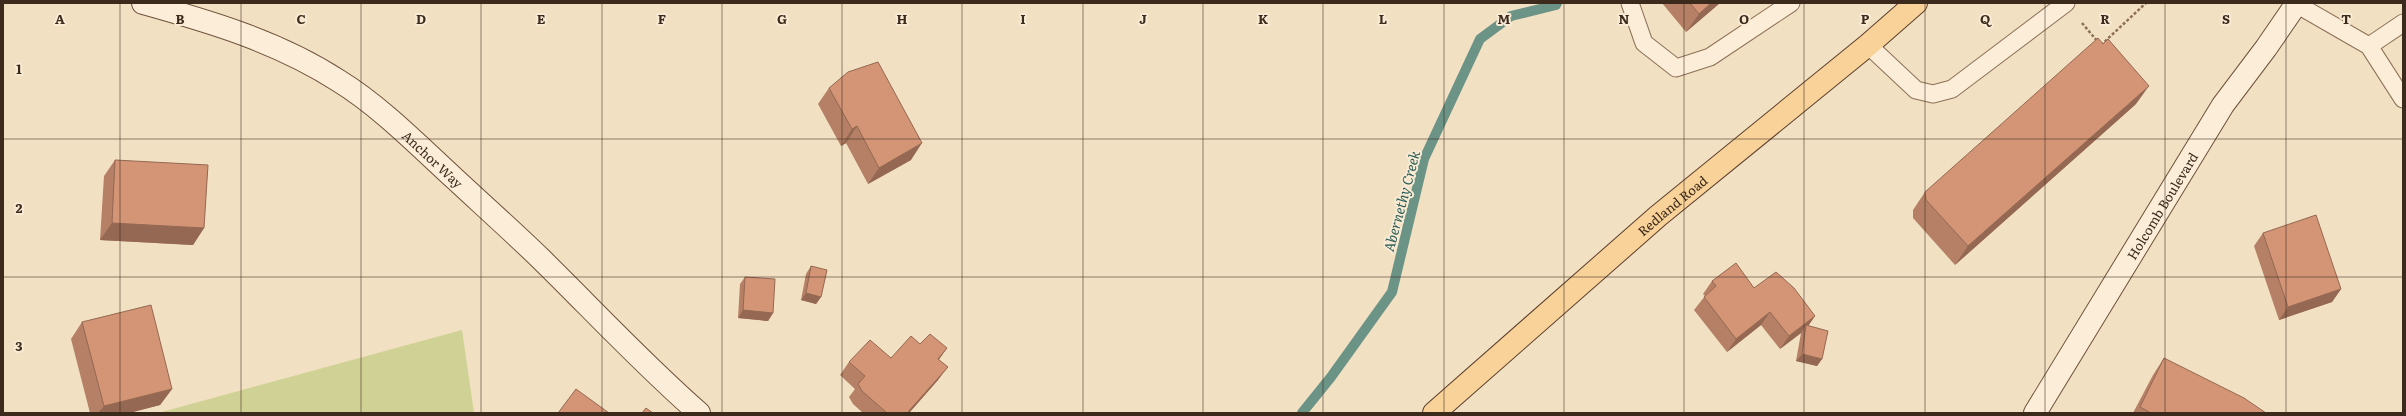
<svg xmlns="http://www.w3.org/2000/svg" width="2406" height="416" font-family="Literata,serif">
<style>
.green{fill:#cfd195}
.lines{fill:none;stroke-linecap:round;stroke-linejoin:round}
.stream{stroke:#6b9386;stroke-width:10}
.lane-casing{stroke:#8d7058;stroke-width:19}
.secondary-casing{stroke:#6f513b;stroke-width:24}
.primary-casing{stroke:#5b3e2c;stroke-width:24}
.path{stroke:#8d7058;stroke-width:2.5;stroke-dasharray:3 2;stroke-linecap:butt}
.lane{stroke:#fbedd7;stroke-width:17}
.secondary{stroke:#fbedd7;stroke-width:22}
.primary{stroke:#f8d298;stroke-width:22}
.wall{fill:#b58065}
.shaded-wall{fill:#946852}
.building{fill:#d39575;stroke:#946852}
.grid{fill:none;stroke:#3c2a1d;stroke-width:1;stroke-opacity:0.55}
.labels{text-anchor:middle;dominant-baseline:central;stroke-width:4;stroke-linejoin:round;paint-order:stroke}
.street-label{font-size:13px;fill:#3c2a1d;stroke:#f8ead3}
.water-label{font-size:14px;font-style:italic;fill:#2b5d56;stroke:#f8ead3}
.grid-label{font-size:13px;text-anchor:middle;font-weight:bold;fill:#3c2a1d;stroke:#f8ead3;stroke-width:4;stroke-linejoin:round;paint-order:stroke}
</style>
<rect width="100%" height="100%" fill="#f2e0c3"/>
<path class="green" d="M462,330L474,413H158Z"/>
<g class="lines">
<path class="stream" d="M1302,413L1331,377L1392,292L1424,159L1480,39L1511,16L1556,5L1557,3"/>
<defs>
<path id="lane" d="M1630,3L1644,43L1676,68L1710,57L1791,3
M2296,4L2369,46L2403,23
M1868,45L1916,90L1933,94L1952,89L2066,3
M2369,46L2403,99"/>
<g id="secondary">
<path id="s1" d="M143,3C211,22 279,42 339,81C381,107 418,145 455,179C483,205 512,231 540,258C593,310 643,364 699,413"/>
<path id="s2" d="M2035,413L2223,105L2266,48L2297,3"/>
</g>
<g id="primary">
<path id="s3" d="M1434,413L1658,216L1868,45L1916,3"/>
</g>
</defs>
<use href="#lane" class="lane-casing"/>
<use href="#secondary" class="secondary-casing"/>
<use href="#primary" class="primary-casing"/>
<path class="path" d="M2082,23L2098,42
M2101,45L2146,3"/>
<use href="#lane" class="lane"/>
<use href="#secondary" class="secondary"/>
<use href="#primary" class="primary"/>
</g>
<path class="wall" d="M1662,3H1720L1686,32Z
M829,88L911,160L868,184L846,143L841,146L818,104Z
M2136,104L1955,265L1913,218V210L1925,192Z
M115,160L204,228L193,245L100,240L104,176Z
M2263,233L2341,289L2332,302L2279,320L2254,246Z
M811,266L821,297L816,304L801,300L806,274Z
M745,277L773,313L768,321L738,318L740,284Z
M1712,281L1754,288L1815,316L1808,326L1822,359L1817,366L1796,361L1801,333L1780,349L1761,325L1727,352L1694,310L1705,296L1703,294Z
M82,322L172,389L160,405L129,413H90L71,339Z
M920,344L947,348L939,359L938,380L909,413H863L853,404L849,397L855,389L840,375L849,362L891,358Z
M2164,358L2266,413H2133L2153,375Z"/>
<path class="shaded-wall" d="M1711,3H1720L1686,32L1699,14Z
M2149,86L2136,104L1955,265L1968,246Z
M857,126L846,143L841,146L852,129Z
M922,143L911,160L868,184L879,168Z
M112,223L204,228L193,245L100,240Z
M2341,289L2332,302L2279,320L2288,307Z
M806,293L821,297L816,304L801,300Z
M743,310L773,313L768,321L738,318Z
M1770,312L1761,325L1727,352L1736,339Z
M1815,316L1806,329V325L1801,333L1780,349L1789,336Z
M947,348L938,361V359Z
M1802,354L1822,359L1817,366L1796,361Z
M948,367L938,380L909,413H907Z
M172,389L160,405L129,413H98L104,406Z"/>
<path class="building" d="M1690,3H1711L1699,14Z
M2098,38L2103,44L2108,39L2149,86L1968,246L1926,200L1925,192Z
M878,62L922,143L879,168L857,126L852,129L829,88L848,72Z
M115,160L208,165L204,228L112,223Z
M2316,215L2341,289L2288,307L2263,233Z
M1736,263L1754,288L1776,272L1794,288L1815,316L1789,336L1770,312L1736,339L1704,297L1716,286L1712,281Z
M811,266L827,270L821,297L806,293Z
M745,277L775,279L773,313L743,310Z
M151,305L172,389L104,406L82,322Z
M1806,325L1828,331L1822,359L1802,354Z
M930,334L947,348L938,359L948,367L907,413H887L862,391L858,384L865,376L849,362L870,340L891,358L911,336L920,344Z
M2164,358L2244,398L2266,413H2151L2140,407Z
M576,389L609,413H558Z
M646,408L653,413H642Z"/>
<path class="grid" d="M120,3V413M241,3V413M361,3V413M481,3V413M602,3V413M722,3V413M842,3V413M962,3V413M1083,3V413M1203,3V413M1323,3V413M1444,3V413M1564,3V413M1684,3V413M1804,3V413M1925,3V413M2045,3V413M2165,3V413M2286,3V413M3,139H2403M3,277H2403"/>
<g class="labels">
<g class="street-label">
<text stroke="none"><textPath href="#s1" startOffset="334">Anchor Way</textPath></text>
<text stroke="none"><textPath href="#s3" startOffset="316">Redland Road</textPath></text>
<text stroke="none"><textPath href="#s2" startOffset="243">Holcomb Boulevard</textPath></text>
</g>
<g class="water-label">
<text transform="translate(1401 201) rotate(-75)">Abernethy Creek</text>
</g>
</g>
<g class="grid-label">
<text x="60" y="24">A</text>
<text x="180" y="24">B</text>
<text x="301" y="24">C</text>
<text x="421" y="24">D</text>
<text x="541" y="24">E</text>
<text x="662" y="24">F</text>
<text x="782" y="24">G</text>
<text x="902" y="24">H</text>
<text x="1023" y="24">I</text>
<text x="1143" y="24">J</text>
<text x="1263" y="24">K</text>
<text x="1383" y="24">L</text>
<text x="1504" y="24">M</text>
<text x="1624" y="24">N</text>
<text x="1744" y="24">O</text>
<text x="1865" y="24">P</text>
<text x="1985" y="24">Q</text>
<text x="2105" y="24">R</text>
<text x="2226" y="24">S</text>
<text x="2346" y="24">T</text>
<text x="19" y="74">1</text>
<text x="19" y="213">2</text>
<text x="19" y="351">3</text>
</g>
<rect width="2406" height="416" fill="none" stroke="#3c2a1d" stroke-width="8"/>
</svg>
